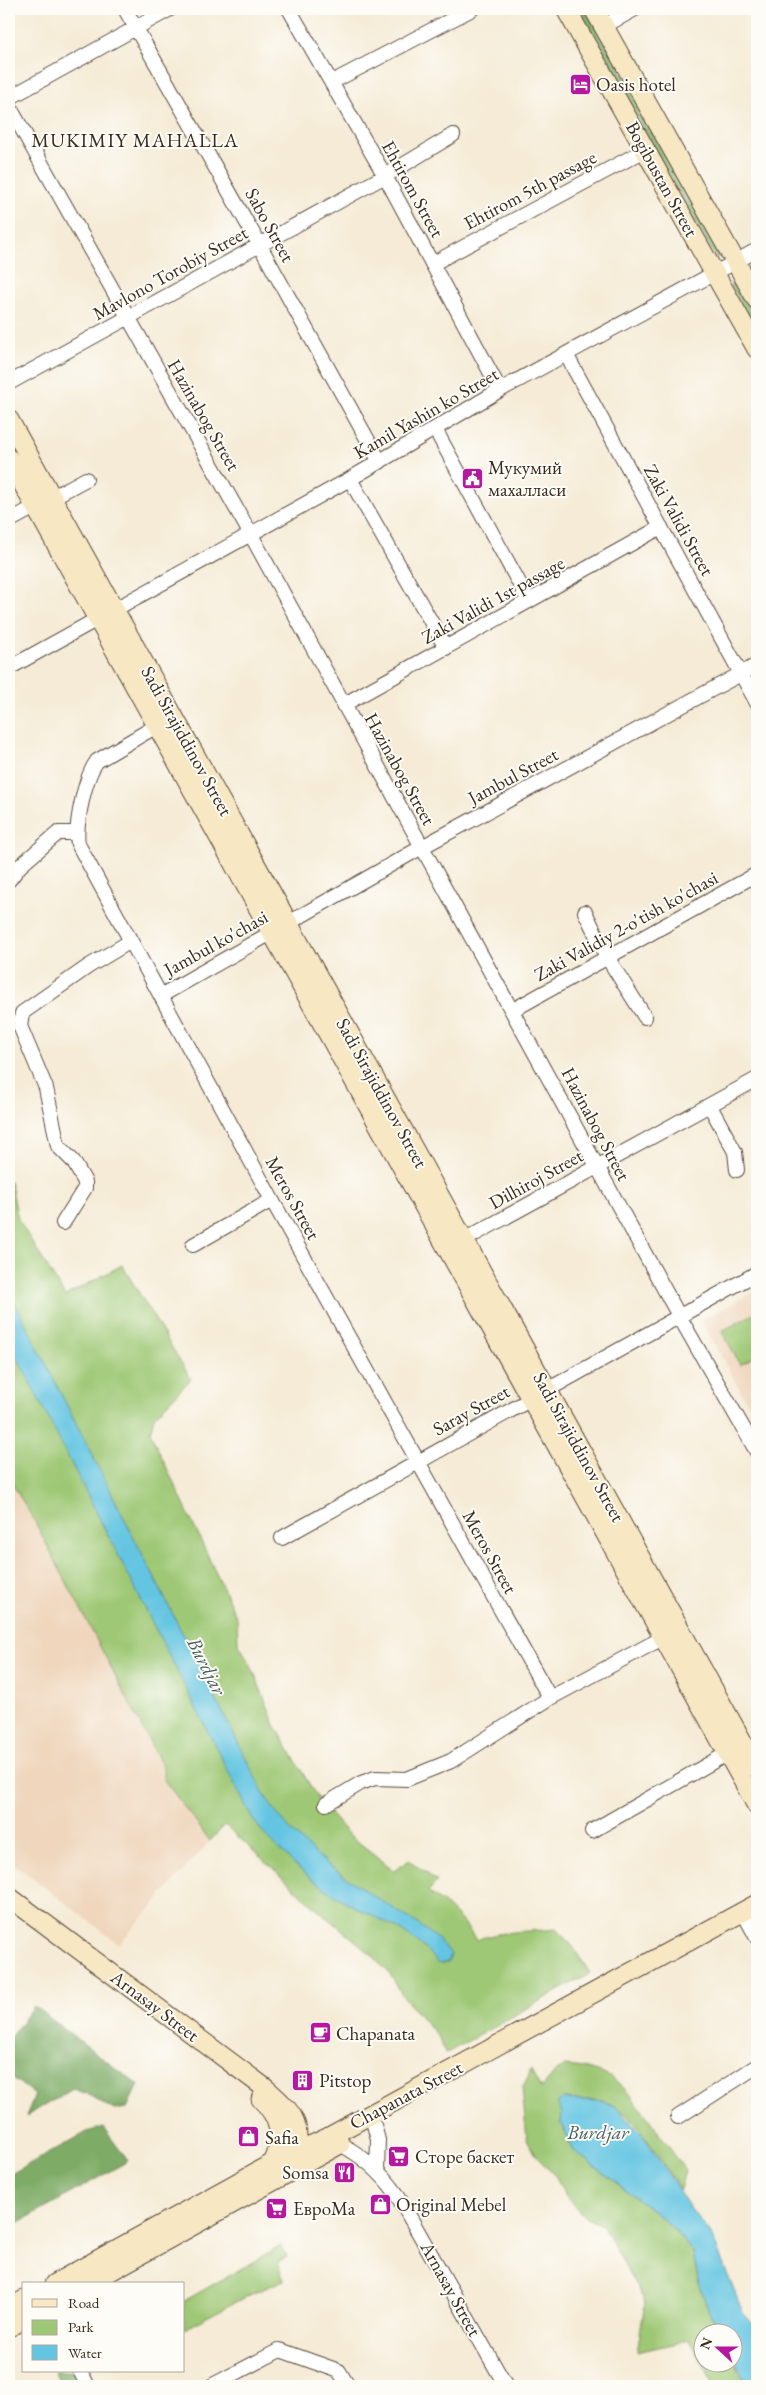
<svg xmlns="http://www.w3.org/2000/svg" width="766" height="2395" font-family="'EB Garamond',serif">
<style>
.built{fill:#efd6bc}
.green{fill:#9ec875;stroke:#6c794a}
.forest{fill:#7eac66;stroke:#5c6b42}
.water{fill:#64c5e2;stroke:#507880}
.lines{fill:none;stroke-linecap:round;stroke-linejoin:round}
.street-casing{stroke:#57473a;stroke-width:16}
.secondary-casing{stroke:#57473a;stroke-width:21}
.street{stroke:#fff;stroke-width:14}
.secondary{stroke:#f7e8c3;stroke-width:19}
.labels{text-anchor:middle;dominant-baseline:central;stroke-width:4;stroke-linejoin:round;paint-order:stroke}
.poi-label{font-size:19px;fill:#3b2a1e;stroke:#fdfcf7;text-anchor:start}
.street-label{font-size:19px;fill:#3b2a1e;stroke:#fdfcf7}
.neighbourhood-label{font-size:20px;letter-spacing:1px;fill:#3b2a1e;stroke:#fdfcf7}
.water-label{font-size:20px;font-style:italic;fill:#496063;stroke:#fdfcf7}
</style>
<rect width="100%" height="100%" fill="#fdfcf7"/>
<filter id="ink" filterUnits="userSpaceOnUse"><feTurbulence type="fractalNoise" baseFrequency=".02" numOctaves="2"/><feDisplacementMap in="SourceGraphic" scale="10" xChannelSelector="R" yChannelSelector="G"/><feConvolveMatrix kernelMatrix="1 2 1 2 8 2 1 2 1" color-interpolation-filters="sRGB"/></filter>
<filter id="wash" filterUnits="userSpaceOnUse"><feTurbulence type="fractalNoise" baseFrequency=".0096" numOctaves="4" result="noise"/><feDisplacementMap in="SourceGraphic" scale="20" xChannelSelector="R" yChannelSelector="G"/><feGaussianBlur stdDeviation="1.12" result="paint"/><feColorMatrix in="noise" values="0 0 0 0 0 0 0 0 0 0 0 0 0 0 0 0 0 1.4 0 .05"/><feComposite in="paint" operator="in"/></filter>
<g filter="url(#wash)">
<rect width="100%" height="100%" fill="#f5ebd6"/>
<path class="built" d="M757,1290V1420L701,1321Z
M9,1478L35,1522L164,1769V1780L210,1841L119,1944L9,1860Z"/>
<path class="green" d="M9,1181L11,1185L18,1219L65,1296L122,1265L191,1379L154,1417L150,1432L237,1618L238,1643L251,1665L275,1725L319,1801L347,1833L395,1871L409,1860L437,1881L428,1892C447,1905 463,1920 476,1940C501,1930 529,1932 556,1929L571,1944L590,1973L445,2054L440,2039L404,1998L389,1973L371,1954L320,1911L225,1825L210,1841L164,1780V1769L35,1522L9,1478Z
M757,1312V1355L740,1365L722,1331Z
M565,2066C580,2067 596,2070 610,2077C630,2087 670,2149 685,2170L680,2190C663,2165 633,2107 602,2101C590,2099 576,2101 563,2099L561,2124L574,2151L663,2218L693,2252L699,2285L709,2311L722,2332H704V2362H734V2353L739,2373L749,2386H715L690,2340L637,2352L645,2302L602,2225L586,2218L567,2198L556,2177L537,2157L527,2139L522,2089L531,2070L541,2089L556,2071Z
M281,2246L287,2257L277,2262L284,2280L245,2297L184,2329V2301Z"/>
<path class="forest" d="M576,9H587L723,252L721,258L715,257Z
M733,280H738L757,314V333L731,286Z
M34,2006L138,2085L127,2108L114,2110L87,2094L73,2089L26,2116L35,2095L9,2075V2039Z
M103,2127L128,2161L9,2228V2175L87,2132Z
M54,2371H72L79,2386H62Z"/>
<path class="water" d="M9,1291L264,1794C292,1843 341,1875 388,1905C410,1919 435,1933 451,1954L448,1962L439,1964C409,1928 379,1921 341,1899C307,1879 277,1850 253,1820L9,1341Z
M563,2099L601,2101L615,2106L645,2138L690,2208L711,2234L744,2315L757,2330V2386H749C736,2369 734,2354 734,2332H722L709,2311L699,2285L693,2252L663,2218L574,2151L561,2124L562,2112L557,2103Z"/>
</g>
<g filter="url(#ink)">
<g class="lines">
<defs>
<path id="street" d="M125,9L259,244L380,462
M289,9L385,176L500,390
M604,26L635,9
M332,82L472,9
M9,98L170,9
M9,106L250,533L679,1316L757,1452
M432,264L645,150
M567,356L757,703
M9,383L385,176L453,135
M435,429L529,601
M350,479L446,648
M9,521L86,479
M9,668L350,479L500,390L757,250
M343,705L661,527
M165,721L97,761C85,777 75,824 78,844L272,1200L550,1698
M9,880L20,866L58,833H76
M585,912L607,957L645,1017
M162,995L422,847L757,665
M513,1010L757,874
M710,1106L735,1152L737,1170
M63,1223L85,1188V1182L73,1161L58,1146L46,1088L20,1026L22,1013L89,966L131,941
M464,1240L757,1079
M193,1245L272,1200
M282,1538L757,1273
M326,1804L361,1783L375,1778L407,1779L451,1761L550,1698L670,1634
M592,1831L735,1749
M743,1912L757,1938
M678,2117L757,2066
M374,2125L378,2140L377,2170
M340,2144C363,2156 381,2172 396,2193L506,2386
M80,2371L88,2386
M211,2386L280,2350L339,2371L348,2386"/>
<path id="secondary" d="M566,9L757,349
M594,9L757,300
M9,420L757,1768
M9,459L757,1806
M9,1897L265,2088C291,2111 307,2125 290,2160
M261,2099C280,2117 285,2138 273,2163
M54,2284L273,2163L327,2138L757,1904
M87,2284L340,2144
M9,2309L24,2300
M9,2327L24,2319"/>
</defs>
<use href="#street" class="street-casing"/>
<use href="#secondary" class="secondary-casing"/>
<use href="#street" class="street"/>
<use href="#secondary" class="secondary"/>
</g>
</g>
<defs>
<symbol id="hotel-square" viewBox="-11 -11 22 22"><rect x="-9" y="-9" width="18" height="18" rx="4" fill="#b5179e" stroke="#fdfcf7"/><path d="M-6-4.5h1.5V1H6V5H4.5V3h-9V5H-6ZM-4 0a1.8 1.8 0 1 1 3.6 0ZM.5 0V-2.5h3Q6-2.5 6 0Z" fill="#fff"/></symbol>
<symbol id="civic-square" viewBox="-11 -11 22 22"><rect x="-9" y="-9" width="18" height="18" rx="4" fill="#b5179e" stroke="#fdfcf7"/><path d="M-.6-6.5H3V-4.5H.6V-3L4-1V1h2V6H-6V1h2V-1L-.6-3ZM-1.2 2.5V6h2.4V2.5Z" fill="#fff"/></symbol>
<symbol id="cafe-square" viewBox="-11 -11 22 22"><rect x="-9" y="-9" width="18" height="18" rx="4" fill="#b5179e" stroke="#fdfcf7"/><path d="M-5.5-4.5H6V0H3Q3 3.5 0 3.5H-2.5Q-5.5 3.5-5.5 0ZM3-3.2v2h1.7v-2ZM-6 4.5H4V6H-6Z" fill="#fff"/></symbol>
<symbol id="building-square" viewBox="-11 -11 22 22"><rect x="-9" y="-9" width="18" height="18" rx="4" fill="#b5179e" stroke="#fdfcf7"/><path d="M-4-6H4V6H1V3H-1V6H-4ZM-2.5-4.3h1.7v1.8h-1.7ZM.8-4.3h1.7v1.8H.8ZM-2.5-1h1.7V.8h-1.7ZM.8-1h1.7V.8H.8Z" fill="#fff"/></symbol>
<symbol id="shop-square" viewBox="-11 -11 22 22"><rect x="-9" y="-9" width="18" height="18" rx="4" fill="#b5179e" stroke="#fdfcf7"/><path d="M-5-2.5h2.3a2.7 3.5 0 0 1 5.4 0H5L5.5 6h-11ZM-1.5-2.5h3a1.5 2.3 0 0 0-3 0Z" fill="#fff"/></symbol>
<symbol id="supermarket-square" viewBox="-11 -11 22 22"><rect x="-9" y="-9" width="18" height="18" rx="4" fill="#b5179e" stroke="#fdfcf7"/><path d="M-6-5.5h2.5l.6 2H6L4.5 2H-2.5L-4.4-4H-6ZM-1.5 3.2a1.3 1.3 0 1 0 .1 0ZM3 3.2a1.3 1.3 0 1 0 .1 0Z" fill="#fff"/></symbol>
<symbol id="restaurant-square" viewBox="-11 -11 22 22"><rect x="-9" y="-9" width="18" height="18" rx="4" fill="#b5179e" stroke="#fdfcf7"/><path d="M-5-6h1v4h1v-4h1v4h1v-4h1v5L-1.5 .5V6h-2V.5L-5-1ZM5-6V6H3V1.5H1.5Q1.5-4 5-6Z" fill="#fff"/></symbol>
</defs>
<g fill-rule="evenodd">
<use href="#hotel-square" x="568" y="72" width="25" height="25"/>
<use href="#civic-square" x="460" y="466" width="25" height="25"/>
<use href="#cafe-square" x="308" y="2020" width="25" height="25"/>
<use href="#building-square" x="290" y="2068" width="25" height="25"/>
<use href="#shop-square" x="236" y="2124" width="25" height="25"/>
<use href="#supermarket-square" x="386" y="2144" width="25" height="25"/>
<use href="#restaurant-square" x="332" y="2160" width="25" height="25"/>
<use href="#shop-square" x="368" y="2192" width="25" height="25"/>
<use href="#supermarket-square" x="264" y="2196" width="25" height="25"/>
</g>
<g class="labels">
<g class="poi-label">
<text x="596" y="84">Oasis hotel</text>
<text x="488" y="467">Мукумий<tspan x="488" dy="22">махалласи</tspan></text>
<text x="336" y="2033">Chapanata</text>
<text x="319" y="2080">Pitstop</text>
<text x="265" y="2137">Safia</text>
<text x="415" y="2156">Сторе баскет</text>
<text x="329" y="2172" text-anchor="end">Somsa</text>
<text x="396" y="2204">Original Mebel</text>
<text x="293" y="2208">ЕвроМа</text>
</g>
<g class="street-label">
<text transform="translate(662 179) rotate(61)">Bogibustan Street</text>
<text transform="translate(413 189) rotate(61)">Ehtirom Street</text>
<text transform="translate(530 190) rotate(-28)">Ehtirom 5th passage</text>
<text transform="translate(270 225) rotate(61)">Sabo Street</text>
<text transform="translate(170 273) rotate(-29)">Mavlono Torobiy Street</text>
<text transform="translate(426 413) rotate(-30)">Kamil Yashin ko Street</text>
<text transform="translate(204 415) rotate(60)">Hazinabog Street</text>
<text transform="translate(679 520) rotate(61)">Zaki Validi Street</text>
<text transform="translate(493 600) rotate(-29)">Zaki Validi 1st passage</text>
<text transform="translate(187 741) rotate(61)">Sadi Sirajiddinov Street</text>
<text transform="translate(400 769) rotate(61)">Hazinabog Street</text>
<text transform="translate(513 776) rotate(-28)">Jambul Street</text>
<text transform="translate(626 926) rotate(-29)">Zaki Validiy 2-o'tish ko'chasi</text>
<text transform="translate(216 943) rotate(-29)">Jambul ko'chasi</text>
<text transform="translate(382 1093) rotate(61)">Sadi Sirajiddinov Street</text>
<text transform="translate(596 1124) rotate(62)">Hazinabog Street</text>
<text transform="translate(536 1179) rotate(-29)">Dilhiroj Street</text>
<text transform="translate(293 1198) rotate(61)">Meros Street</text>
<text transform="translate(471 1410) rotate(-29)">Saray Street</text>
<text transform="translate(579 1447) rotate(61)">Sadi Sirajiddinov Street</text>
<text transform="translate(490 1552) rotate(61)">Meros Street</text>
<text transform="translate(155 2006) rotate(37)">Arnasay Street</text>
<text transform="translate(406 2095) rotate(-28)">Chapanata Street</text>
<text transform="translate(451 2289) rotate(61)">Arnasay Street</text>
</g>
<g class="neighbourhood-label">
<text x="135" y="140">MUKIMIY MAHALLA</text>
</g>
<g class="water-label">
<text transform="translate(207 1666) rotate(63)">Burdjar</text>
<text x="598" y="2132">Burdjar</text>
</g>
</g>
<rect width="766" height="2395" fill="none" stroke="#fdfcf7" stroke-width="30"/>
<rect x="22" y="2282" width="162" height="90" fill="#fdfcf7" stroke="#afa8a0"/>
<rect x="32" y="2299" width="25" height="8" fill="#f7e8c3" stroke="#afa8a0"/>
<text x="68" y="2308" font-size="15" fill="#3b2a1e">Road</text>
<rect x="32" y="2320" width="25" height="15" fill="#9ec875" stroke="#afa8a0"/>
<text x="68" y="2332" font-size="15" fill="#3b2a1e">Park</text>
<rect x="32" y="2345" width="25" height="15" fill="#64c5e2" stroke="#afa8a0"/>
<text x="68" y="2358" font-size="15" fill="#3b2a1e">Water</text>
<g transform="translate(718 2348) rotate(291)"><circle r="24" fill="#fdfcf7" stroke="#afa8a0"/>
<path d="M0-4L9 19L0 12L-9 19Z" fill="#b5179e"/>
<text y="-8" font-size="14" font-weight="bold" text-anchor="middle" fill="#3b2a1e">N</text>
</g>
</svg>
